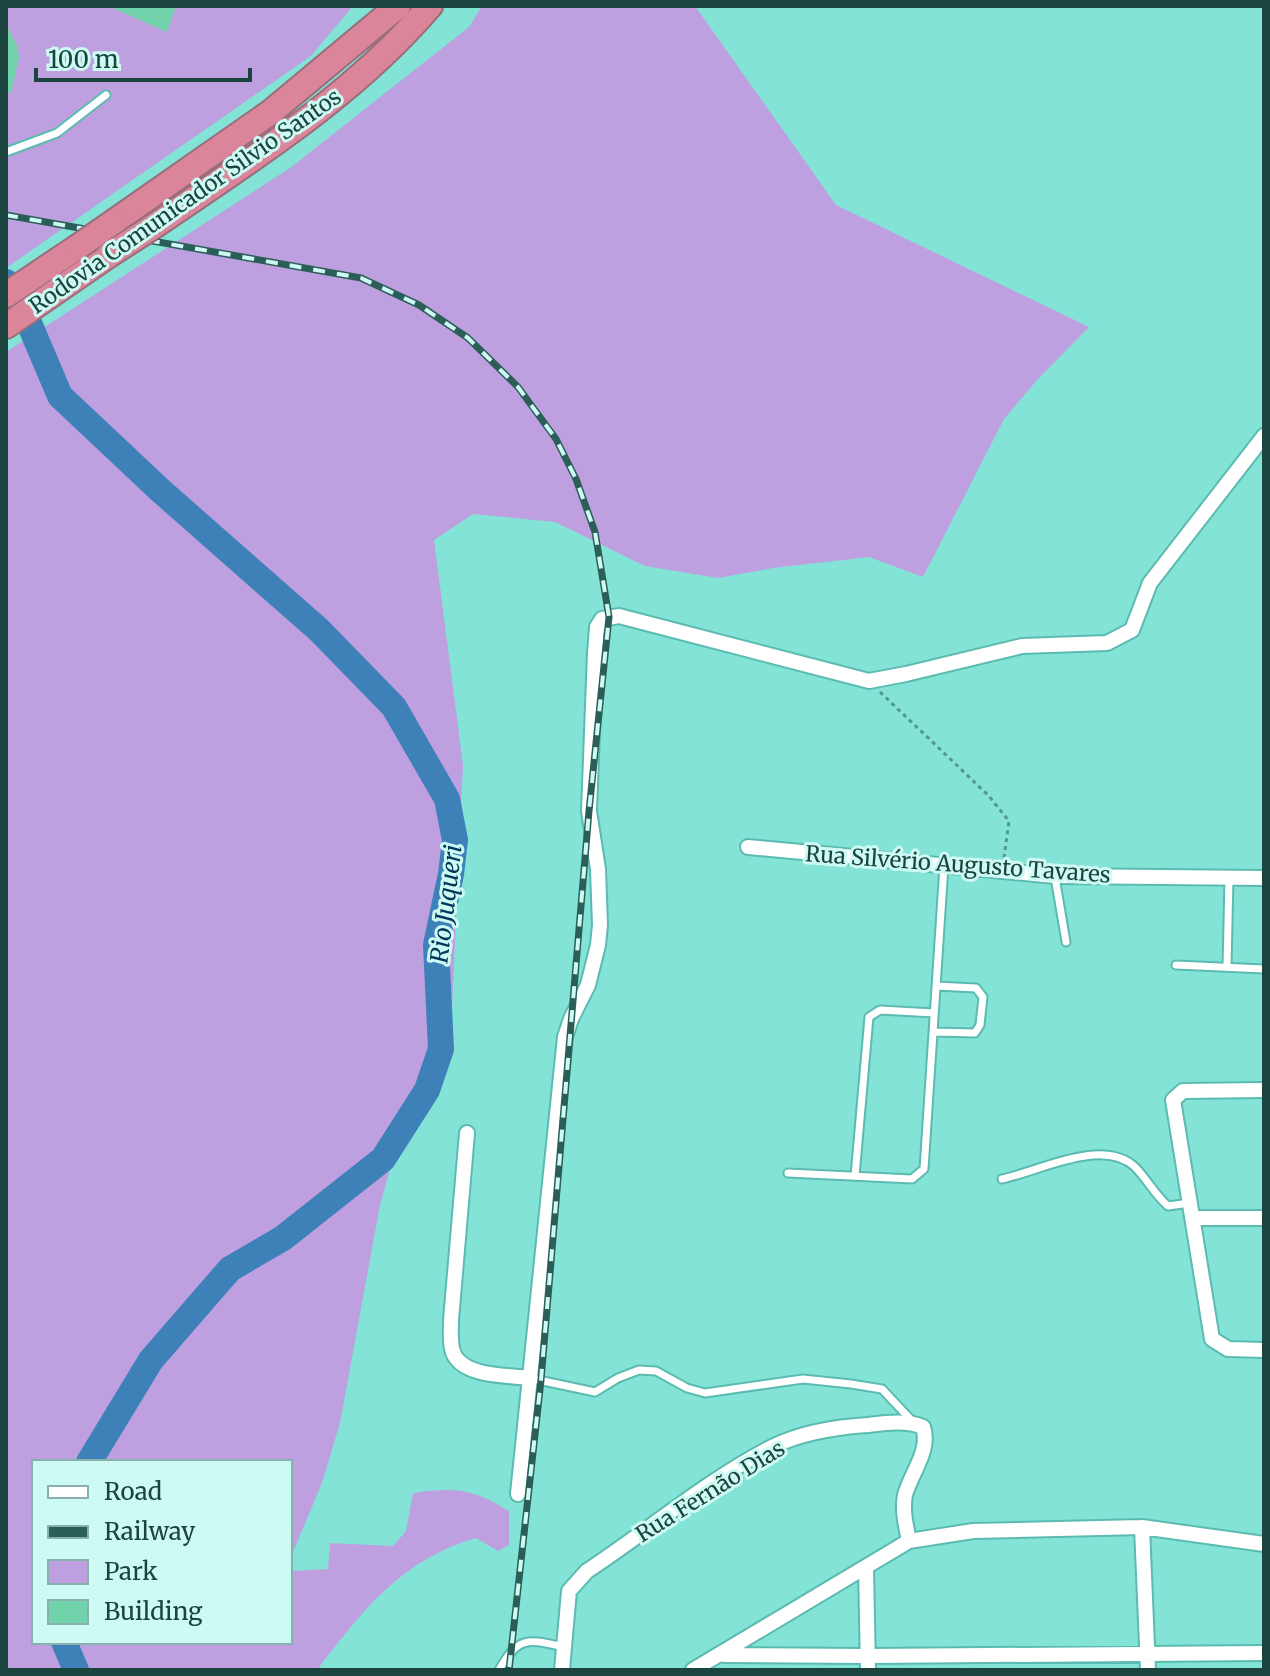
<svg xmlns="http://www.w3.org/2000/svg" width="1270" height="1676" font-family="Merriweather,serif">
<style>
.green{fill:#bea0e1}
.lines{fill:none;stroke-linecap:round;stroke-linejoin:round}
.river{stroke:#3e81b8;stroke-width:26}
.building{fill:#72d2ab}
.lane-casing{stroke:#5bbbb0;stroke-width:11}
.street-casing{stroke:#5bbbb0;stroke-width:18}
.highway-casing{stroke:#976e7a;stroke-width:28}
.path{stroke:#52988f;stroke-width:3;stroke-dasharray:4 4;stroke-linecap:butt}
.lane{stroke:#fff;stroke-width:7}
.street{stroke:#fff;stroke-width:14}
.highway{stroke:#da8599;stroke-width:24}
.rail-casing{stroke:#2c5e58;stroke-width:7}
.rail{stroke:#cefaf4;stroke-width:4;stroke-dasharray:12;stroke-linecap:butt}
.highway-bridge-casing{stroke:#976e7a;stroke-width:28;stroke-linecap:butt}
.highway-bridge{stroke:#da8599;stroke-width:24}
.labels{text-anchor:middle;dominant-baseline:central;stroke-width:6;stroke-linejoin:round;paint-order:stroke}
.street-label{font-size:22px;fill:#1b443f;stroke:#cefaf4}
.water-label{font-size:24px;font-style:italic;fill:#00375b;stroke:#cefaf4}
</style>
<rect width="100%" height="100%" fill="#83e3d7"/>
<path class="green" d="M6,6H353L311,56L6,268Z
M482,6H695L836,205L1089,327L1037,380L1004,419L923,577L869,557L773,568L718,578L645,566L555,522L473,514L434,540L463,765L450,1052L390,1169L380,1205L340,1423L322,1483L290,1559V1462H34V1642H290V1571L328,1569L330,1543L393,1546L406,1531L413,1493C455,1487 473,1489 509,1511V1545L498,1551L476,1538C402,1559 362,1611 317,1670H6V352L290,168L469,27Z"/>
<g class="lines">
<path class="river" d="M6,282L21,304L60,396L161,491L319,630L394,707L447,799L455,840L451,874L436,945L441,1049L427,1090L383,1159L283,1238L230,1269L151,1360L89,1462
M64,1642L76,1670"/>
</g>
<path class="building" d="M108,6H176L167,32Z
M6,24L17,46L19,58L11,93L6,92Z"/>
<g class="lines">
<defs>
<path id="lane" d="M6,152L57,133L106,95
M1055,877L1066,942
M1176,965L1264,969
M1227,967L1229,878
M933,1032L975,1033L980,1025L983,997L976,988L936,986
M788,1173L912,1179L924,1169L944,866
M855,1176L869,1017L880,1010L934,1013
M1002,1179C1040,1171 1102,1137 1135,1167C1147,1179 1155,1195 1168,1206L1190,1203
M529,1378L595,1392L618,1378L639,1370L656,1371L687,1388L705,1393L803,1379L851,1384L882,1389L913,1422
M499,1670C518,1637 527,1638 563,1647"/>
<path id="street" d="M748,847L1055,876L1264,878
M1264,1090L1183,1091L1173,1100L1212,1339L1228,1349L1264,1350
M467,1133L451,1320C451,1332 449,1349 456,1358C470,1377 508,1375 529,1378
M1194,1218H1264
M518,1494L565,1037L571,1019L588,985L598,945L600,925L598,869L589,811L595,653L597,627L602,619L619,616L869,681L906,674L1022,646L1107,643L1132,630L1150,583L1264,436
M1142,1527L1148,1670
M866,1568L868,1670
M724,1655L868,1656L1264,1653
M562,1670L569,1591L587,1571C648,1531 706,1481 772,1447C800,1433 836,1427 868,1425C885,1423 907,1420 923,1427C931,1450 911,1473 905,1495C902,1510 906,1526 909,1541
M693,1670L909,1541L973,1531L1142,1527L1264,1544"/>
<path id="highway" d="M115,221L271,112L398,6
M151,228C249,161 352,97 430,6
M6,295L76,248
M6,326L109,255"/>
</defs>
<use href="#lane" class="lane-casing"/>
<use href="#street" class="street-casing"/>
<use href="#highway" class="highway-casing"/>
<path class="path" d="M880,692L988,795L1009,821L1004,858"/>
<use href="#lane" class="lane"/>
<use href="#street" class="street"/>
<use href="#highway" class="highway"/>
<defs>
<path id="rail" d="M6,215L361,278L419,305L468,338L518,387L556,439L576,479L595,532L609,617L589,811L541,1380L509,1670"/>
</defs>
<use href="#rail" class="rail-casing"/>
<use href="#rail" class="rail"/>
<defs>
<path id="highway-bridge" d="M76,248L115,221
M109,255L151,228"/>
</defs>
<use href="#highway-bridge" class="highway-bridge-casing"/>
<use href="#highway-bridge" class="highway-bridge"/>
</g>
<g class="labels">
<g class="street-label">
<text transform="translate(185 201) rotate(-35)">Rodovia Comunicador Silvio Santos</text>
<text transform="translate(958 864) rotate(4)">Rua Silvério Augusto Tavares</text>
<text transform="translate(710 1491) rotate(-32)">Rua Fernão Dias</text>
</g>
<g class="water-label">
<text transform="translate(446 904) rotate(-83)">Rio Juqueri</text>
</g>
</g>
<rect width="1270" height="1676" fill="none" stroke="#1b443f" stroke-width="16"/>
<rect x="32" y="1460" width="260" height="184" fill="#cefaf4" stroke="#86b1ac" stroke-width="2"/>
<rect x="48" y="1486" width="40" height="12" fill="#ffffff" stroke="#86b1ac" stroke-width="2"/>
<text x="104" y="1500" font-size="24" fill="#1b443f">Road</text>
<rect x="48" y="1526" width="40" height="12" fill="#2c5e58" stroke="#86b1ac" stroke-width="2"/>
<text x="104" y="1540" font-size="24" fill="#1b443f">Railway</text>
<rect x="48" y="1560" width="40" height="24" fill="#bea0e1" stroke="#86b1ac" stroke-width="2"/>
<text x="104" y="1580" font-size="24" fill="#1b443f">Park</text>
<rect x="48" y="1600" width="40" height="24" fill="#72d2ab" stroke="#86b1ac" stroke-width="2"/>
<text x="104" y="1620" font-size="24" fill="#1b443f">Building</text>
<path d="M36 68v12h214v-12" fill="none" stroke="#1b443f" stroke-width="4"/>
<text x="48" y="68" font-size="24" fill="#1b443f" stroke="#cefaf4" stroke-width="6" paint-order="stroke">100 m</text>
</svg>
